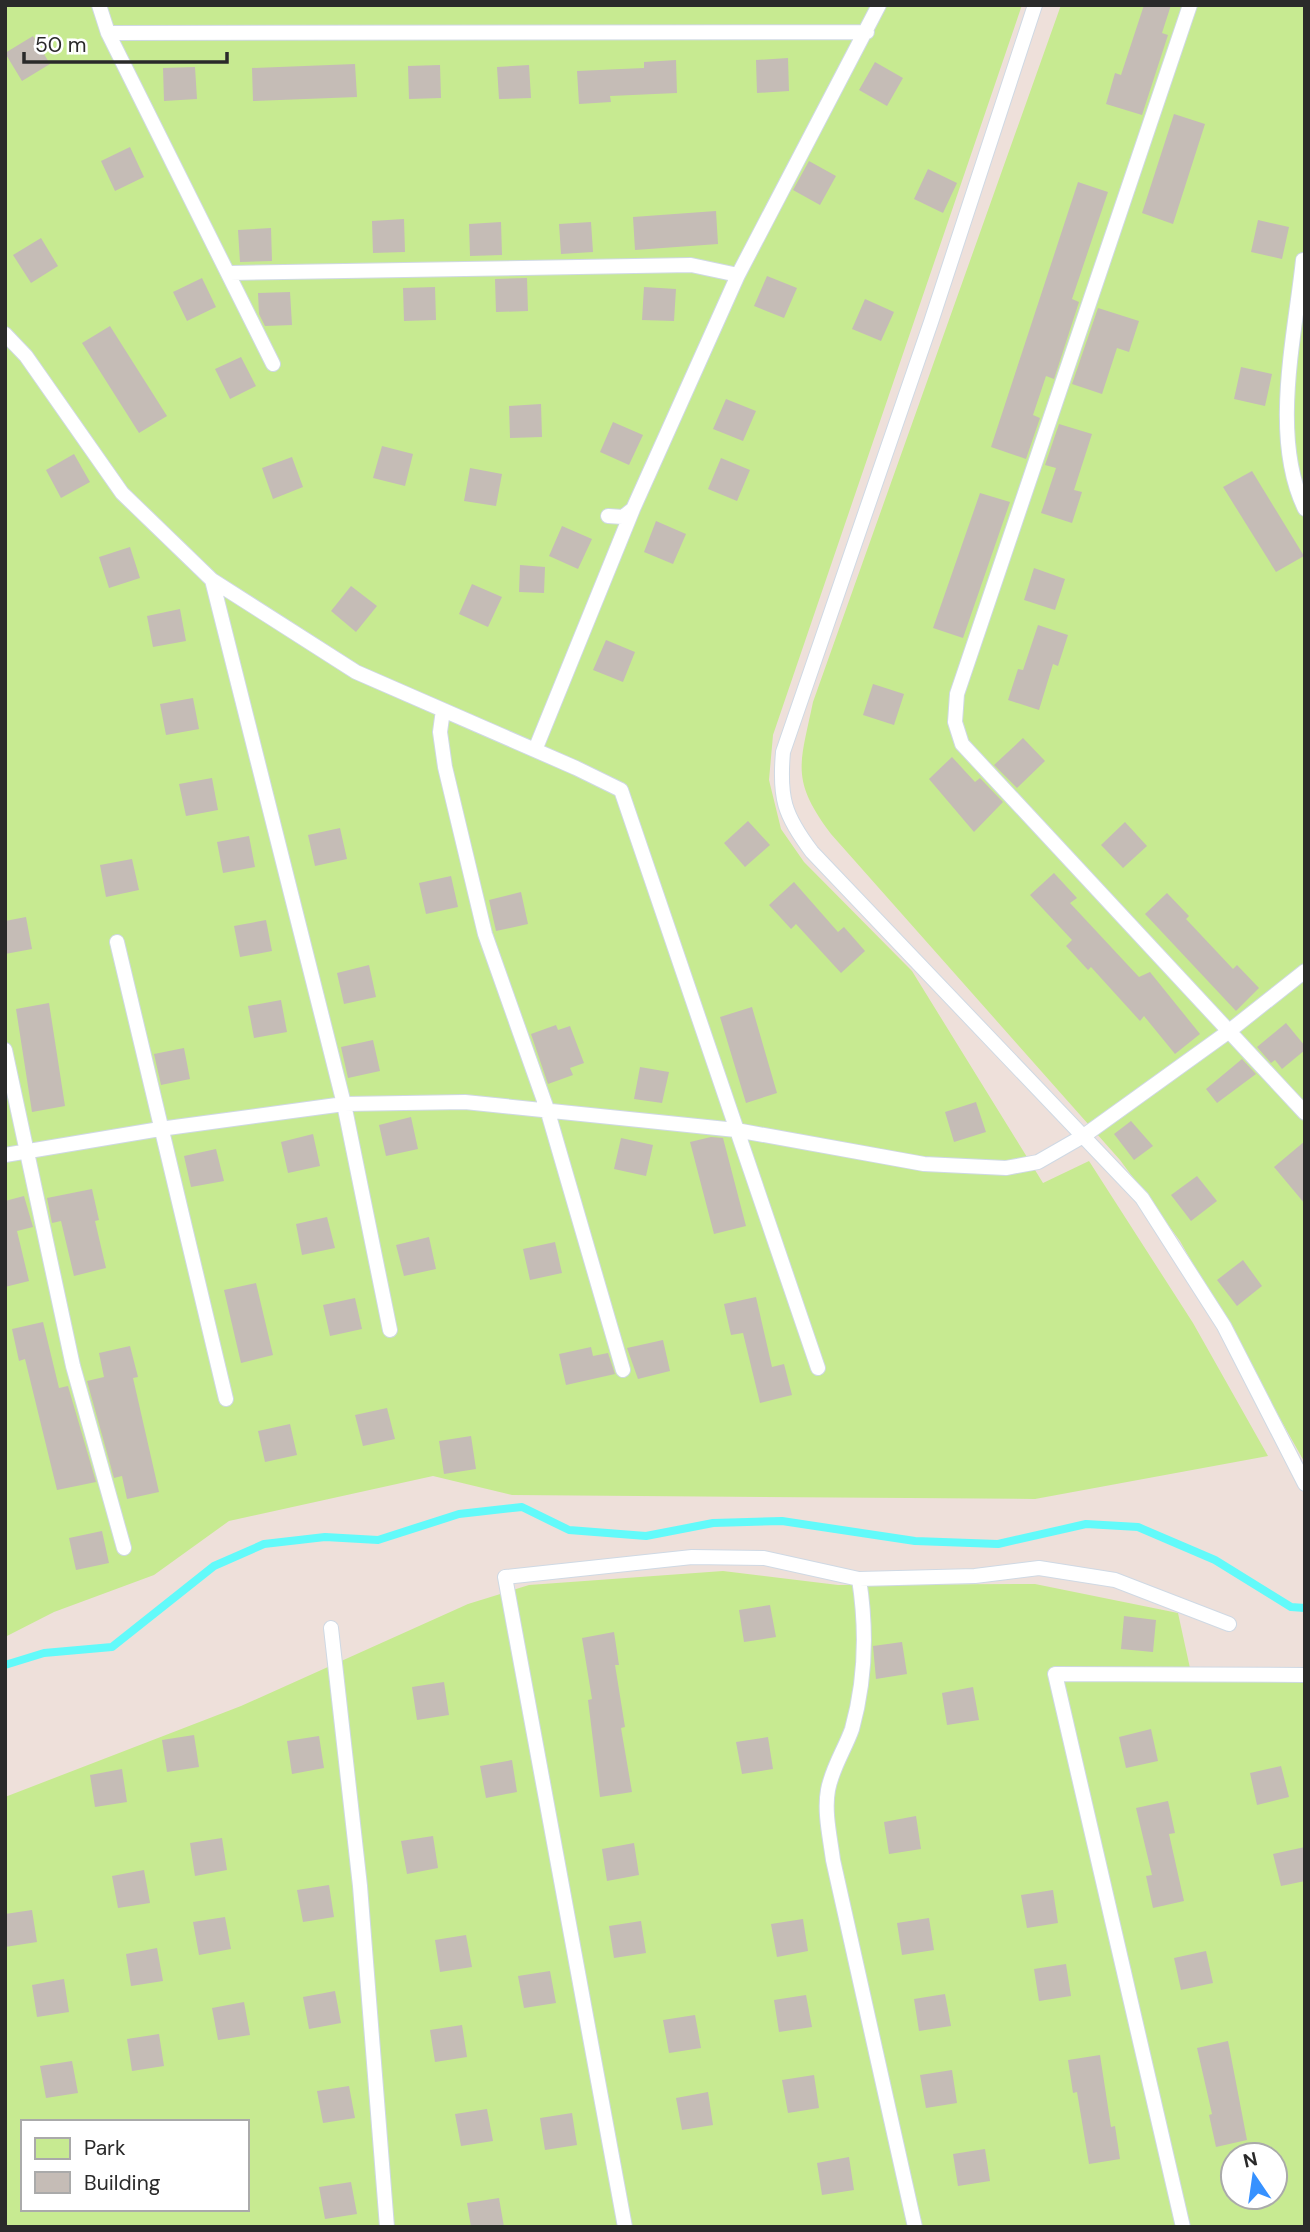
<svg xmlns="http://www.w3.org/2000/svg" width="1310" height="2232" font-family="'DM Sans',sans-serif">
<style>
.green{fill:#c7ea91;fill-rule:evenodd}
.lines{fill:none;stroke-linecap:round;stroke-linejoin:round}
.stream{stroke:#62fafa;stroke-width:8}
.building{fill:#c5bcb6}
.lane-casing{stroke:#cfd9e4;stroke-width:16}
.lane{stroke:#fff;stroke-width:14}
</style>
<rect width="100%" height="100%" fill="#eee0da"/>
<path class="green" d="M5,5H1022L773,735L769,780L781,829L804,862L912,971L1043,1183L1089,1161L1193,1323L1268,1456L1035,1499L512,1495L433,1476L229,1521L154,1575L54,1612L5,1637Z
M1061,5H1305V1463L1180,1241L1120,1160L831,834C790,779 800,765 813,702Z
M723,1571L838,1585L1035,1584L1178,1613L1193,1682L1305,1681V2227H5V1797L241,1706L468,1604L529,1585ZM23,2122H247V2209H23ZM1233,2155H1275V2197H1233Z"/>
<g class="lines">
<path class="stream" d="M5,1665L44,1653L112,1647L214,1566L264,1544L325,1537L378,1540L459,1514L522,1507L569,1530L646,1536L713,1523L782,1521L915,1541L998,1544L1086,1524L1138,1527L1215,1560L1291,1607L1305,1608"/>
</g>
<path class="building" d="M1144,5H1171L1162,33L1168,35L1142,115L1106,104L1115,73L1121,75Z
M33,36L50,64L22,81L5,53Z
M788,58L789,91L757,93L756,60Z
M676,60L677,93L610,96L611,102L579,104L577,71L644,68V62Z
M875,62L903,78L887,106L859,90Z
M355,64L357,97L253,101L252,68Z
M440,65L441,98L409,99L408,66Z
M529,65L531,98L499,99L497,67Z
M195,67L197,99L164,101L163,68Z
M1174,114L1205,124L1173,224L1142,213Z
M130,147L144,177L115,191L101,161Z
M809,161L836,176L820,205L793,190Z
M928,169L957,183L943,213L914,199Z
M1078,182L1108,192L1072,299L1079,302L1054,379L1046,376L1033,415L1040,418L1026,459L991,447Z
M716,211L718,244L635,250L633,217Z
M404,219L405,252L373,253L372,221Z
M1258,220L1289,227L1282,259L1251,252Z
M501,222L502,255L470,256L469,224Z
M591,222L593,252L561,254L559,224Z
M271,228L272,261L240,262L238,230Z
M41,238L58,266L31,283L13,255Z
M767,276L797,288L784,318L754,306Z
M202,278L216,307L187,321L173,292Z
M527,278L528,311L496,312L495,279Z
M435,287L436,320L404,321L403,288Z
M644,287L676,289L674,321L642,320Z
M290,292L292,325L265,326L259,314L258,293Z
M865,299L894,312L881,341L852,329Z
M1098,308L1139,321L1129,352L1117,348L1102,394L1072,384Z
M110,326L167,416L139,433L82,343Z
M241,357L256,386L230,399L215,369Z
M1241,367L1272,374L1265,406L1234,399Z
M726,399L756,411L743,441L713,429Z
M541,404L542,437L510,438L509,406Z
M613,422L643,435L629,465L600,452Z
M1059,424L1092,434L1074,490L1082,492L1072,523L1041,513L1056,468L1045,465Z
M382,446L413,454L405,486L373,478Z
M74,454L90,482L61,498L46,470Z
M292,457L303,487L273,499L262,468Z
M721,458L750,470L737,501L708,489Z
M470,468L502,474L496,506L464,501Z
M1252,471L1304,556L1276,572L1223,487Z
M980,493L1010,502L963,638L933,628Z
M656,521L686,534L673,564L644,552Z
M562,526L592,539L578,569L549,556Z
M130,547L140,578L109,588L99,557Z
M520,565L545,567L544,593L519,592Z
M1034,568L1065,579L1055,610L1024,600Z
M472,584L502,597L488,627L459,614Z
M351,586L377,606L356,632L331,611Z
M180,609L186,641L153,647L147,616Z
M1038,625L1068,635L1058,666L1053,664L1039,710L1008,700L1018,669L1023,670Z
M606,640L635,652L623,682L593,670Z
M873,684L904,694L894,725L863,715Z
M193,698L199,729L166,735L160,704Z
M1023,738L1045,761L1017,788L994,765Z
M952,757L975,782L980,778L1003,802L974,832L929,779Z
M212,778L218,810L186,816L179,784Z
M748,821L770,845L745,867L724,843Z
M1125,822L1147,846L1123,868L1101,845Z
M340,828L347,859L315,866L308,835Z
M249,836L255,867L223,873L217,842Z
M132,859L139,890L106,897L100,865Z
M1054,873L1077,898L1070,903L1139,977L1150,972L1200,1034L1175,1054L1144,1016L1140,1021L1091,967L1088,970L1066,946L1072,940L1030,895Z
M451,876L458,907L426,914L419,883Z
M794,882L838,932L844,927L865,951L841,973L796,924L791,929L769,905Z
M521,892L528,924L496,931L489,900Z
M1167,893L1189,916L1186,919L1233,969L1237,965L1259,988L1236,1011L1145,914Z
M26,917L32,949L5,954V921Z
M266,920L272,951L240,957L234,926Z
M369,965L376,997L344,1004L337,973Z
M281,1000L287,1032L254,1038L248,1006Z
M49,1003L65,1106L32,1112L16,1009Z
M752,1007L777,1093L746,1103L720,1017Z
M1286,1023L1305,1046V1050L1282,1069L1275,1060L1271,1063L1257,1047Z
M556,1025L558,1030L570,1026L584,1063L570,1068L573,1075L548,1084L531,1034Z
M373,1040L380,1071L348,1078L341,1047Z
M184,1048L190,1079L161,1085L154,1054Z
M1242,1059L1256,1074L1217,1103L1206,1089Z
M640,1067L669,1072L662,1103L634,1099Z
M976,1102L986,1132L954,1142L945,1112Z
M411,1117L418,1149L386,1156L379,1125Z
M1131,1121L1153,1146L1134,1160L1114,1134Z
M313,1134L320,1166L288,1173L281,1142Z
M711,1137L723,1138L746,1226L714,1234L690,1142Z
M621,1138L653,1145L646,1176L614,1169Z
M1305,1141V1204L1274,1167Z
M216,1149L224,1181L191,1187L184,1156Z
M1197,1176L1217,1201L1191,1221L1171,1195Z
M92,1189L99,1220L95,1221L106,1268L74,1276L61,1221L52,1223L47,1198Z
M24,1196L33,1227L17,1231L29,1281L5,1287V1201Z
M327,1217L335,1248L302,1255L296,1224Z
M429,1237L436,1269L404,1276L396,1245Z
M555,1242L562,1273L530,1280L523,1249Z
M1243,1260L1262,1286L1237,1306L1217,1280Z
M256,1283L273,1355L241,1363L224,1290Z
M756,1297L772,1367L784,1364L792,1395L760,1403L743,1333L731,1335L724,1304Z
M355,1298L362,1329L330,1336L323,1305Z
M43,1322L59,1388L68,1386L96,1482L57,1490L25,1359L19,1361L12,1329Z
M663,1340L670,1371L638,1379L627,1348Z
M130,1346L138,1377L133,1378L159,1492L127,1499L122,1476L114,1478L87,1381L104,1377L99,1353Z
M591,1347L593,1356L608,1353L615,1374L566,1385L559,1354Z
M387,1408L395,1439L363,1446L355,1415Z
M290,1424L297,1455L265,1462L258,1431Z
M471,1436L476,1469L444,1474L439,1441Z
M102,1531L109,1563L76,1570L69,1538Z
M770,1605L776,1637L744,1642L739,1610Z
M1124,1616L1156,1620L1153,1652L1121,1649Z
M614,1632L619,1665H615L625,1727L621,1728L632,1792L600,1797L588,1700L592,1699L582,1638Z
M902,1642L907,1674L876,1679L873,1646Z
M444,1682L449,1715L417,1720L412,1687Z
M973,1687L979,1720L947,1725L942,1693Z
M1151,1729L1158,1761L1126,1768L1119,1737Z
M194,1735L199,1767L167,1772L162,1740Z
M319,1736L324,1768L292,1774L287,1741Z
M768,1737L773,1769L742,1774L736,1742Z
M512,1760L517,1792L486,1798L480,1766Z
M1281,1766L1289,1797L1257,1805L1250,1773Z
M122,1769L127,1802L95,1807L90,1775Z
M1168,1801L1175,1833L1169,1834L1184,1901L1153,1908L1146,1876L1152,1875L1136,1808Z
M916,1816L921,1849L889,1854L884,1822Z
M433,1836L438,1868L407,1874L401,1841Z
M222,1838L227,1870L195,1876L190,1843Z
M634,1843L639,1875L607,1881L602,1849Z
M1305,1847V1881L1281,1886L1273,1854Z
M144,1870L150,1903L118,1908L112,1876Z
M329,1885L334,1917L303,1922L297,1890Z
M1053,1890L1058,1923L1027,1928L1021,1895Z
M32,1910L37,1942L5,1947V1914Z
M225,1917L231,1949L199,1955L193,1922Z
M929,1918L934,1950L902,1955L897,1923Z
M803,1919L808,1951L777,1957L771,1924Z
M641,1921L646,1953L614,1958L609,1926Z
M466,1935L472,1967L440,1972L435,1940Z
M157,1948L163,1981L131,1986L126,1954Z
M1206,1951L1213,1983L1181,1990L1174,1958Z
M1066,1964L1071,1996L1039,2001L1034,1969Z
M550,1971L556,2003L524,2008L518,1976Z
M64,1979L69,2012L37,2017L32,1985Z
M335,1991L341,2023L309,2029L303,1997Z
M945,1994L951,2026L919,2031L914,1999Z
M806,1995L812,2027L779,2032L774,2000Z
M244,2002L250,2035L218,2040L212,2008Z
M695,2015L701,2048L669,2053L663,2020Z
M462,2025L467,2057L435,2062L430,2030Z
M159,2034L164,2066L132,2071L127,2039Z
M1228,2041L1247,2140L1216,2147L1209,2115L1212,2114L1197,2048Z
M1100,2055L1111,2127L1115,2126L1120,2159L1089,2164L1077,2092L1073,2093L1068,2060Z
M72,2061L78,2093L46,2098L40,2066Z
M952,2070L957,2103L926,2108L920,2075Z
M814,2075L819,2108L788,2113L782,2080Z
M349,2086L355,2118L323,2123L317,2091Z
M708,2092L713,2125L682,2130L676,2098Z
M487,2109L493,2141L461,2146L455,2114Z
M572,2113L577,2145L545,2150L540,2118Z
M985,2149L990,2181L958,2186L953,2154Z
M849,2157L854,2190L822,2195L817,2163Z
M351,2182L357,2214L325,2219L319,2187Z
M499,2198L504,2227H471L467,2203Z"/>
<g class="lines">
<defs>
<path id="lane" d="M99,5L108,33L273,364
M1035,5L931,322L783,752C779,798 784,815 812,852L1142,1198L1224,1326L1305,1484
M1190,5L957,694L955,722L962,744L1305,1113
M108,33L867,32
M1303,260C1295,336 1270,438 1305,509
M230,273L691,265L738,275
M5,334L26,356L122,493L212,580L356,672L576,768L621,790L818,1368
M608,516L623,517L633,509L738,275L879,5
M212,580L344,1104L390,1330
M443,710L440,732L445,767L485,934L547,1109L623,1370
M535,750L633,509
M117,942L226,1399
M5,1050L73,1366L124,1548
M5,1155L160,1129L344,1104L465,1102L736,1130L924,1164L1006,1168L1038,1162L1085,1135L1228,1032L1305,971
M859,1579C867,1630 866,1679 852,1729C845,1749 832,1768 828,1790C824,1812 830,1837 833,1860L915,2227
M331,1628L360,1886L387,2227
M625,2227L505,1577L692,1557L764,1558L859,1579L975,1576L1039,1568L1115,1580L1229,1624
M1183,2227L1055,1674L1305,1675"/>
</defs>
<use href="#lane" class="lane-casing"/>
<use href="#lane" class="lane"/>
</g>
<rect width="1310" height="2232" fill="none" stroke="#2a2a2a" stroke-width="14"/>
<rect x="21" y="2120" width="228" height="91" fill="#ffffff" stroke="#aaaaaa" stroke-width="2"/>
<rect x="35" y="2138" width="35" height="21" fill="#c7ea91" stroke="#aaaaaa" stroke-width="2"/>
<text x="84" y="2155" font-size="21" fill="#2a2a2a">Park</text>
<rect x="35" y="2172" width="35" height="21" fill="#c5bcb6" stroke="#aaaaaa" stroke-width="2"/>
<text x="84" y="2190" font-size="21" fill="#2a2a2a">Building</text>
<g transform="translate(1254 2176) rotate(347)"><circle r="33" fill="#ffffff" stroke="#aaaaaa" stroke-width="2"/>
<path d="M0-5L12 26L0 18L-12 26Z" fill="#3691ff"/>
<text y="-10" font-size="19" font-weight="bold" text-anchor="middle" fill="#2a2a2a">N</text>
</g>
<path d="M24 52v10h203v-10" fill="none" stroke="#2a2a2a" stroke-width="3.5"/>
<text x="35" y="52" font-size="21" fill="#2a2a2a" stroke="#ffffff" stroke-width="5" paint-order="stroke">50 m</text>
</svg>
